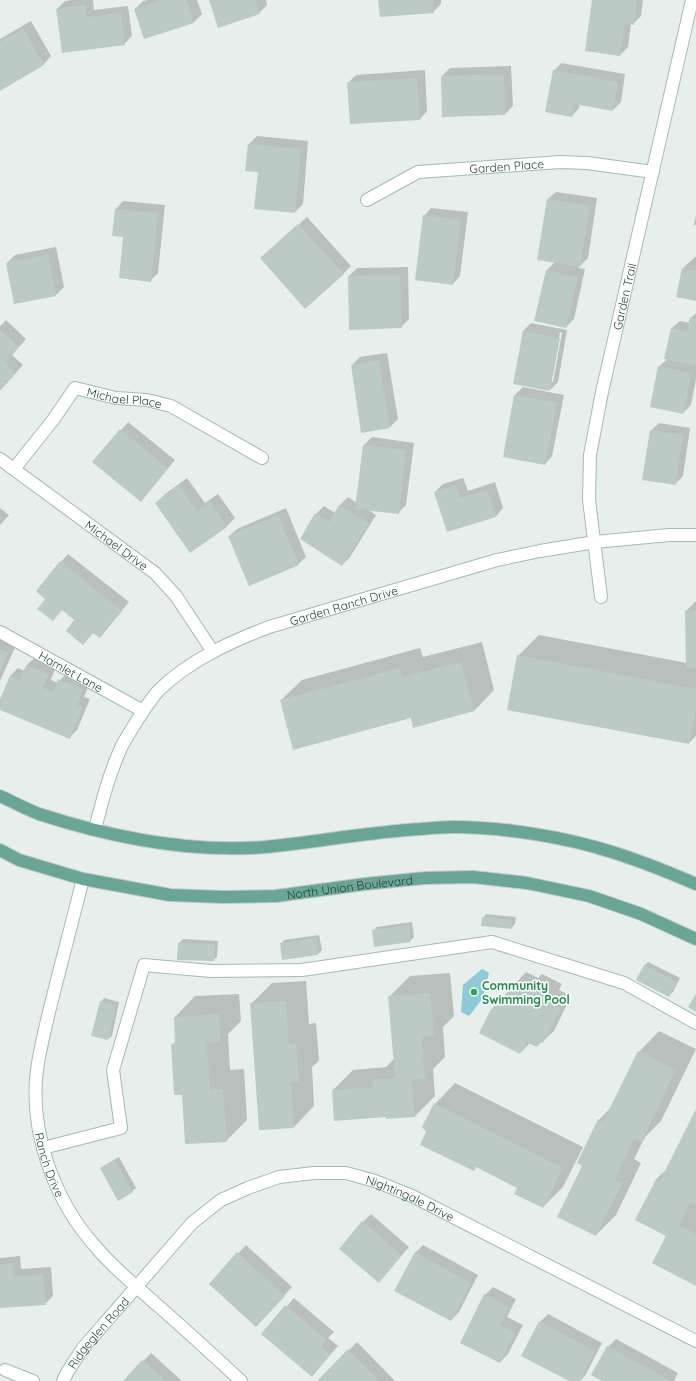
<svg xmlns="http://www.w3.org/2000/svg" width="696" height="1381" font-family="Quicksand,sans-serif">
<style>
.water{fill:#8ec9d4}
.shadow{fill:#0003;fill-rule:evenodd}
.building{fill:#bbcac4}
.lines{fill:none;stroke-linecap:round;stroke-linejoin:round}
.minor-casing{stroke:#a8b8b2;stroke-width:14}
.primary-casing{stroke:#c2cac8;stroke-width:14}
.minor{stroke:#fff;stroke-width:12}
.primary{stroke:#6aa596;stroke-width:12}
.leisure-dot{fill:#2e9e5b;stroke:#f7fbf9;stroke-width:1.5}
.labels{text-anchor:middle;dominant-baseline:central;stroke-width:3.5;stroke-linejoin:round;paint-order:stroke}
.street-label{font-size:12px;fill:#24423a;stroke:#f7fbf9}
.leisure-label{font-size:12px;font-weight:bold;fill:#27864d;stroke:#f7fbf9;text-anchor:start}
</style>
<rect width="100%" height="100%" fill="#e6efeb"/>
<path class="water" d="M482,969L489,973L483,998L469,1016L461,1012L463,985Z"/>
<path class="shadow" d="M72,0H93L94,10L128,6L132,36L124,44L57,9L65,1Z
M148,0H197L202,14L194,22L135,9L143,1Z
M210,0H266L267,5L259,13Z
M379,0H441V4L433,12Z
M593,0H643L641,16L633,24L631,23L628,47L620,55Z
M31,21L51,56L44,64L0,90V39Z
M561,63L625,74L621,102L613,110L580,104L579,108L572,116L554,71Z
M511,66L513,106L505,114L442,76L450,68Z
M425,70L427,111L420,119L348,83L356,75Z
M257,136L308,141L303,204L295,212L259,171L249,144Z
M556,192L597,198L588,258L578,268L585,269L574,319L566,327L547,270L555,262L548,199Z
M123,201L165,205L158,273L150,281L124,237L116,209Z
M431,208L468,212L460,276L453,284L424,216Z
M696,215V225H694Z
M307,217L351,266L343,274L269,251Z
M56,247L64,287L56,295L7,263L15,255Z
M695,257H696V300L683,268Z
M408,267L409,319L401,327L350,329L349,276L357,268Z
M696,313V379L691,405L683,413L659,367L667,359L672,328L680,321L690,323L691,318Z
M6,320L26,339L12,355L23,365L0,390V326Z
M531,323L567,330L558,382L550,390L523,331ZM560,332L562,333L553,382H551Z
M387,353L398,419L390,427L352,365L360,357Z
M523,387L564,395L552,456L545,464L504,456L515,395Z
M128,422L175,460L141,501L94,462Z
M659,423L690,428L683,476L675,484L651,431Z
M372,437L414,443L406,505L398,513L368,510L376,515L350,557L342,565L316,514L324,506L335,513L340,505L348,497L357,503L364,445Z
M187,478L205,503L218,494L235,518L227,526L190,552L156,503L164,495Z
M463,478L468,491L495,482L503,508L496,516L435,492L443,484Z
M0,508L9,515L0,525Z
M286,508L306,557L298,564L229,536L237,529Z
M68,554L129,602L100,637L94,632L83,644L76,620L63,609L52,620L46,598L61,562Z
M696,601V736L689,743L518,656L539,635L687,663L686,611Z
M0,638L16,645L0,681Z
M482,642L494,690L474,711L414,726L411,717L281,700L302,680L420,648L423,657Z
M35,657L56,666L51,680L58,683L67,672L90,682L84,697L90,699L77,730L69,738L0,709V702L10,676L18,668L25,671L27,665Z
M486,914L516,917L515,924L511,928L483,918Z
M412,922L414,937L410,941L373,931L377,927Z
M319,935L322,950L318,954L283,959L281,944L284,940Z
M183,939L218,941L217,957L213,960L178,959L179,943Z
M648,962L680,978L673,992L669,996L644,966Z
M526,972L538,978L542,974L562,984L559,990L571,996L554,1031L537,1046L530,1043L520,1053L480,1033L492,1009Z
M450,973L454,1016L443,1027L445,1057L433,1069L435,1096L415,1116H387L333,1090L353,1070L386,1067L394,1059L389,997L410,976Z
M306,981L309,1024L316,1023L319,1061L312,1067L314,1106L294,1127L251,1004L272,983Z
M239,994L241,1021L228,1034L230,1070L244,1069L247,1120L226,1141L183,1094L172,1045L176,1041L175,1017L195,996Z
M104,998L119,1002L112,1036L108,1039L101,1002Z
M659,1031L696,1049L661,1121L645,1137L634,1159L641,1163L616,1215L596,1235L583,1165L599,1120L612,1106L639,1052Z
M455,1083L583,1147L563,1187L543,1207L519,1187L477,1166L473,1170L427,1132L435,1104Z
M696,1111V1285L667,1236L656,1179L667,1169Z
M119,1157L136,1188L132,1191L101,1168L105,1165Z
M371,1214L409,1247L379,1282L363,1222Z
M246,1245L292,1287L264,1318L210,1284Z
M423,1245L478,1275L459,1312L451,1320L415,1253Z
M20,1256L21,1269L51,1267L53,1296L45,1304L0,1307V1258Z
M493,1287L516,1299L507,1317L523,1325L508,1354L500,1362L485,1295Z
M294,1298L334,1332L328,1338L338,1346L312,1375L263,1334Z
M548,1314L602,1343L585,1376L580,1381H571L540,1322Z
M616,1339L678,1373L674,1381H604L608,1347Z
M357,1342L395,1381H320L319,1380Z
M151,1353L182,1381H125Z"/>
<path class="building" d="M162,0H187L194,23L144,39L134,9Z
M209,0H255L260,14L218,28Z
M378,0H433L434,13L380,17Z
M592,0H637L634,25L625,23L620,56L585,51Z
M85,5L87,17L121,13L125,45L62,53L56,9Z
M23,28L44,65L0,91V42Z
M553,70L618,82L613,111L574,104L572,117L545,112Z
M504,74L505,115L442,117L441,76Z
M417,78L420,120L350,124L347,82Z
M248,144L301,149L295,213L254,209L258,172L245,171Z
M547,199L590,206L580,267L537,260Z
M115,209L158,213L151,282L119,278L123,237L112,236Z
M423,215L461,220L453,285L415,280Z
M298,224L344,274L305,309L260,258Z
M48,254L56,296L14,304L6,263Z
M682,268L696,271V301L676,297Z
M546,270L578,277L566,328L534,321Z
M400,274L402,328L349,330L348,276Z
M690,317L696,319V366L664,359L671,328L687,332Z
M0,330L19,347L5,363L16,373L0,391Z
M523,331L560,338L550,391L513,384Z
M379,360L390,428L361,433L351,365Z
M658,366L692,373L683,414L650,407Z
M514,395L557,403L545,465L503,457Z
M120,429L168,468L141,502L92,462Z
M650,430L683,435L676,485L642,480Z
M363,445L406,450L399,514L355,509Z
M179,485L197,511L210,501L227,527L190,553L155,503Z
M456,485L460,498L487,489L496,517L447,532L434,492Z
M339,505L369,523L342,566L300,539L315,513L329,522Z
M278,515L299,565L249,586L228,536Z
M60,561L122,611L100,638L93,633L83,645L66,631L74,620L62,610L53,621L37,609L45,599L36,591Z
M685,610H696V668H686Z
M0,649L8,653L0,673Z
M517,655L696,689V709L689,744L507,710Z
M461,662L474,711L413,728L411,718L293,750L280,700L400,668L402,677Z
M26,665L49,674L43,688L53,691L58,679L83,689L77,705L83,707L70,739L0,710V699L10,676L20,680Z
M482,917L512,920V929L481,926Z
M409,925L411,942L374,947L372,930Z
M316,938L318,955L282,960L280,943Z
M178,943L215,944L214,961L177,960Z
M644,965L677,982L669,997L636,980Z
M513,983L527,990L530,985L551,996L548,1001L561,1008L543,1043L540,1042L537,1047L526,1042L520,1054L479,1033L491,1009L494,1010L501,996L505,999Z
M430,993L434,1037L424,1036L422,1040L425,1079L412,1080L415,1117L386,1119V1117L334,1121L332,1090L373,1087L372,1080L395,1078L388,996Z
M696,994V1012L688,1007Z
M100,1001L116,1005L108,1040L91,1036Z
M286,1001L289,1044L296,1043L299,1082L291,1083L294,1128L259,1130L250,1003Z
M219,1014L221,1042L207,1043L210,1090L223,1089L227,1142L185,1144L182,1095H174L171,1044H175L174,1017Z
M638,1051L676,1070L641,1143L634,1139L615,1180L622,1183L596,1236L557,1217L582,1166L577,1163L598,1119L603,1122Z
M434,1103L563,1168L543,1208L514,1194L517,1188L476,1167L474,1171L420,1145L426,1132L422,1127Z
M696,1109V1206L690,1203L679,1225L696,1234V1286L652,1263L666,1236L635,1220L656,1179L660,1181Z
M115,1160L133,1192L118,1201L100,1168Z
M362,1221L402,1255L379,1283L339,1249Z
M237,1252L285,1296L256,1327L209,1284Z
M415,1252L471,1283L451,1321L394,1291Z
M13,1263L14,1277L43,1274L46,1305L0,1308V1264Z
M484,1294L509,1307L500,1325L515,1333L500,1363L460,1343Z
M285,1305L327,1340L321,1347L331,1354L312,1377L261,1334Z
M539,1321L595,1351L580,1381H569L521,1356Z
M607,1346L671,1381H602L591,1375Z
M348,1349L379,1381H319L318,1380Z
M142,1360L166,1381H123Z"/>
<g class="lines">
<defs>
<g id="minor">
<path id="s1" d="M367,200L418,172L560,162L587,163L653,172"/>
<path id="s2" d="M0,459L155,573L176,596L213,652"/>
<path id="s3" d="M14,469L53,420L75,388L116,398L147,400L171,406L262,458"/>
<path id="s4" d="M601,597L589,500L590,455L602,392L692,0"/>
<path id="s5" d="M0,632L143,711"/>
<path id="s6" d="M95,829C102,802 109,774 121,748C124,741 129,734 133,727C141,714 149,701 159,690C190,660 230,642 269,627L497,560L540,551L595,542L669,535H696"/>
<path id="s7" d="M83,879C74,914 65,949 56,984C49,1013 41,1041 37,1070C29,1131 54,1200 95,1246C113,1268 135,1285 156,1304C185,1329 213,1355 241,1381"/>
<path d="M43,1148L121,1128L113,1070L144,965L211,971L302,970L492,942L624,983L696,1023"/>
<path d="M5,1370L33,1381"/>
<path id="s8" d="M63,1381L68,1371L83,1348L192,1223L221,1200L248,1188L279,1177L314,1173H346L375,1181L412,1196L696,1341"/>
</g>
<g id="primary">
<path d="M0,796C13,802 26,809 39,814C110,837 190,853 265,847C317,842 369,832 421,829C432,828 443,827 453,827C503,827 565,837 612,852C641,861 668,872 696,884"/>
<path id="s9" d="M0,850L19,860L83,879L170,895L223,897L276,896L365,884L425,878L473,877L527,883L589,896L641,914L696,939"/>
</g>
</defs>
<use href="#minor" class="minor-casing"/>
<use href="#primary" class="primary-casing"/>
<use href="#minor" class="minor"/>
<use href="#primary" class="primary"/>
</g>
<circle class="leisure-dot" cx="474" cy="992" r="4"/>
<g class="labels">
<g class="street-label">
<text stroke="none"><textPath href="#s1" startOffset="147">Garden Place</textPath></text>
<text stroke="none"><textPath href="#s4" startOffset="305">Garden Trail</textPath></text>
<text stroke="none"><textPath href="#s3" startOffset="152">Michael Place</textPath></text>
<text stroke="none"><textPath href="#s2" startOffset="145">Michael Drive</textPath></text>
<text stroke="none"><textPath href="#s6" startOffset="360">Garden Ranch Drive</textPath></text>
<text stroke="none"><textPath href="#s5" startOffset="81">Hamlet Lane</textPath></text>
<text stroke="none"><textPath href="#s9" startOffset="357">North Union Boulevard</textPath></text>
<text stroke="none"><textPath href="#s7" startOffset="293">Ranch Drive</textPath></text>
<text stroke="none"><textPath href="#s8" startOffset="440">Nightingale Drive</textPath></text>
<text stroke="none"><textPath href="#s8" startOffset="60">Ridgeglen Road</textPath></text>
</g>
<g class="leisure-label">
<text x="482" y="985">Community<tspan x="482" dy="14">Swimming Pool</tspan></text>
</g>
</g>
</svg>
